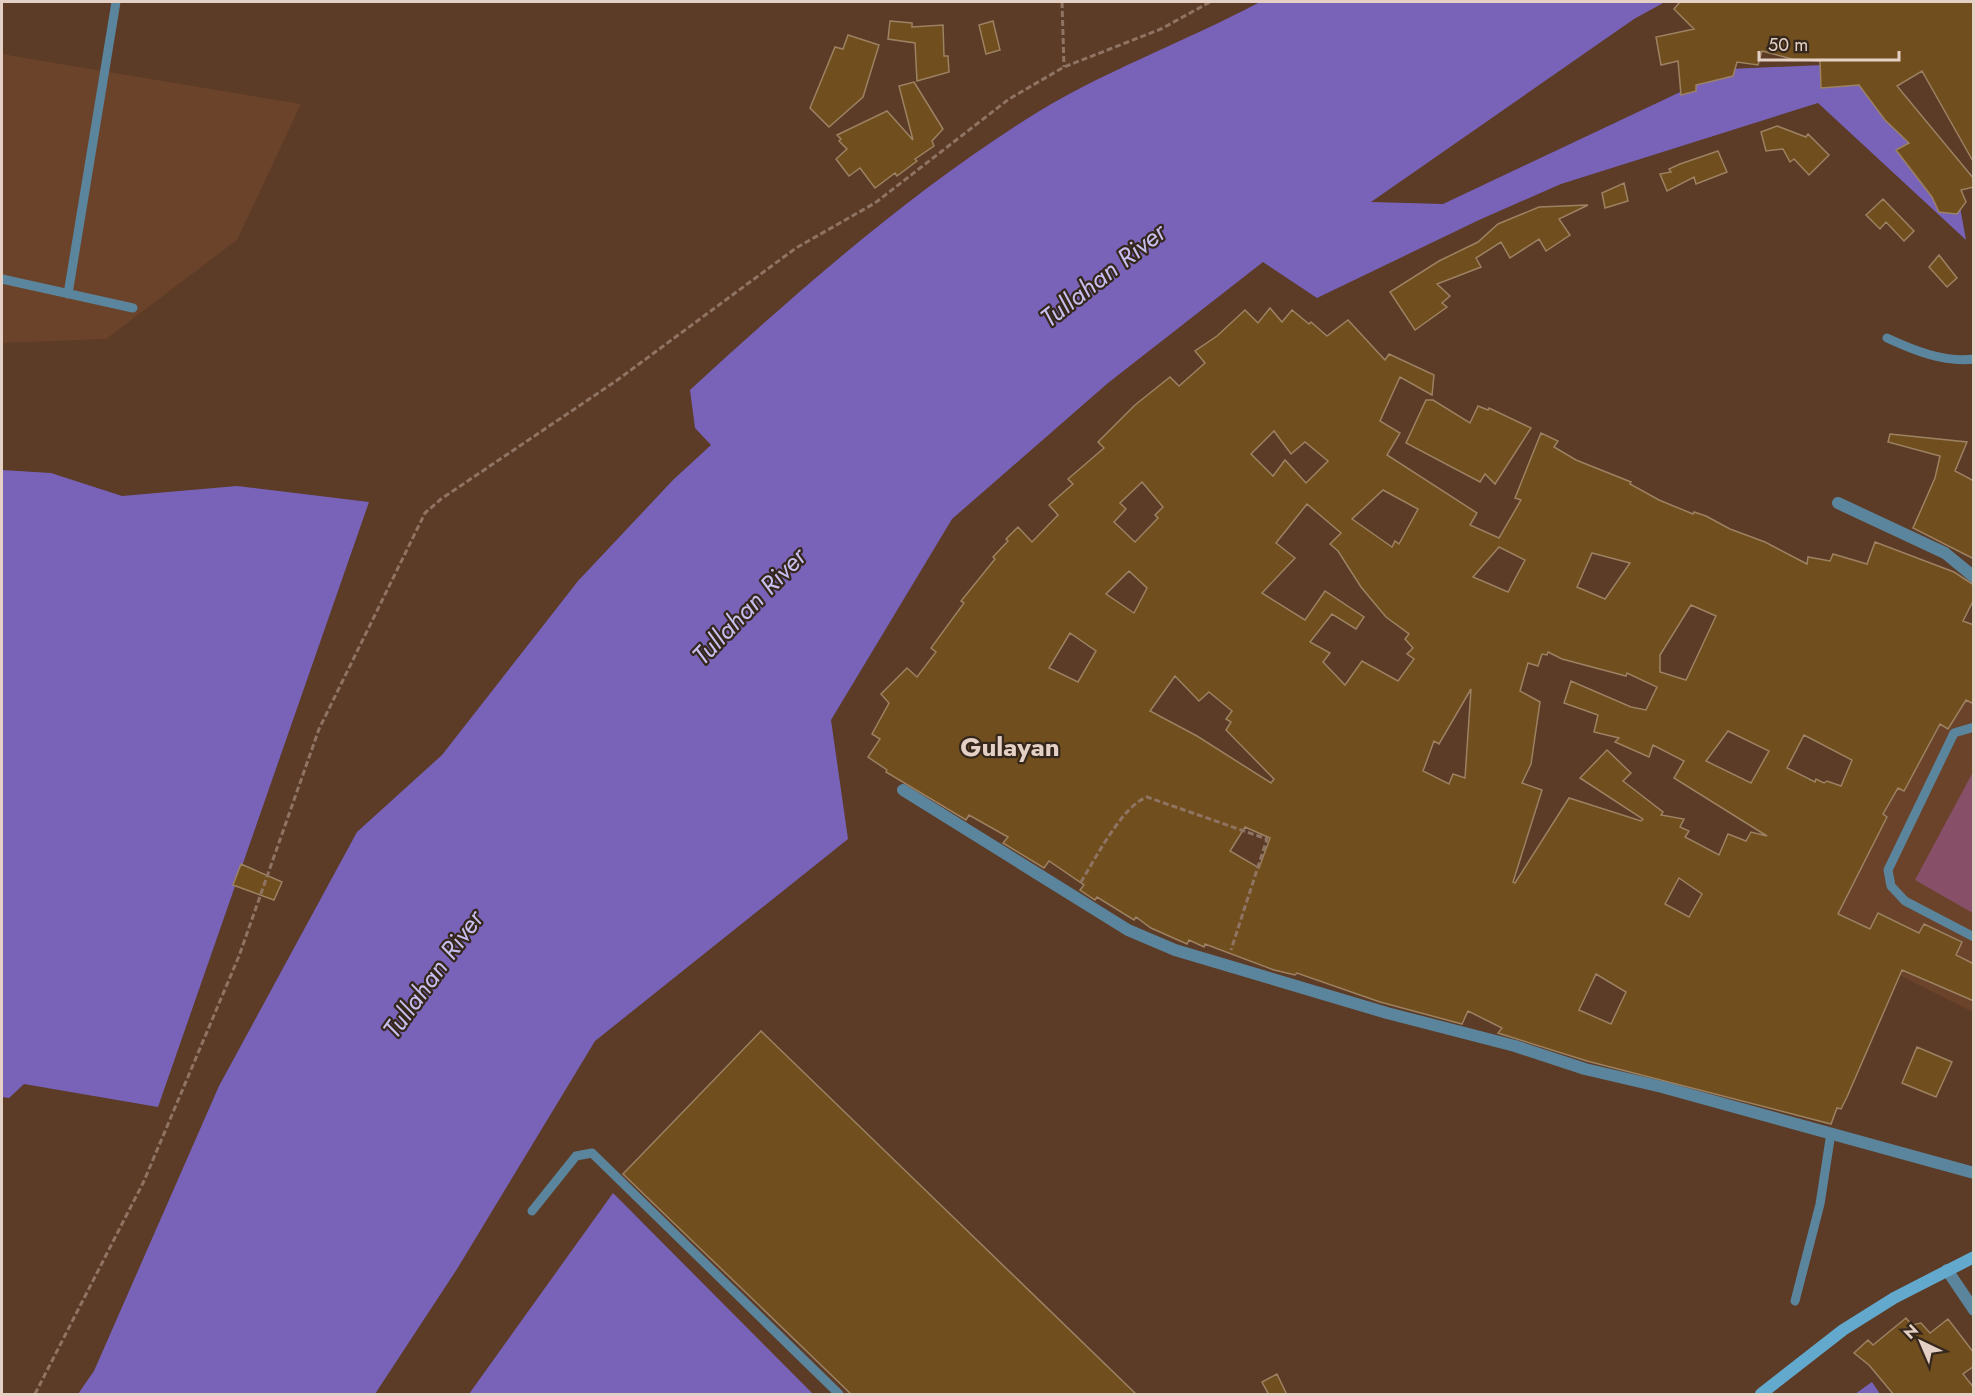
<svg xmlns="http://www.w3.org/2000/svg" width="1975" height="1396" font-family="Jost,sans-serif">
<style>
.built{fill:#6a432a}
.green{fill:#875068}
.water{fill:#7863b9}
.building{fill:#704e1e;stroke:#9c8262;stroke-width:1.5;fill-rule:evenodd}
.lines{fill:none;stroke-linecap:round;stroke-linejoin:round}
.path{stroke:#907463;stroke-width:3;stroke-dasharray:6 3;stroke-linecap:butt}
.service{stroke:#5b859c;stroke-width:9}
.minor{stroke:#5b859c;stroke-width:12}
.secondary{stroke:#63a9cd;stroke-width:12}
.labels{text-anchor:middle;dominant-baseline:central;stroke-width:4.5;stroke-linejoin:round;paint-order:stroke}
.water-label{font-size:26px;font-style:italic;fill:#c7bfed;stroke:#36271d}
.neighbourhood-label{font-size:26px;font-weight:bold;fill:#e4d0c4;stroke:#36271d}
</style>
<rect width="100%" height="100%" fill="#5c3b27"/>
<path class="built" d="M2,54L85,68L301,104L237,240L106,339L2,343Z
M1973,661V1012L1789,920Z"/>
<path class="green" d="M1973,772V913L1915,880Z"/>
<path class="water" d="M1260,2H1665L1634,19L1371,202L1443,204L1729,69L1846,64L1956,185L1966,240L1818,103L1561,184L1479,220L1317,298L1263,262L1108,383L952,519L831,720L848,839L595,1041L457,1269L375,1394H78L94,1371L219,1086L357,832L442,755L578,581L673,480L711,445L695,428L690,390C796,293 904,197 1025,120C1100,72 1183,43 1260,2Z
M2,470L51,473L122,496L237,486L369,502L158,1107L24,1084L9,1098L2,1097Z
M613,1193L813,1394H469Z
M1872,1382L1880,1394H1855Z"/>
<path class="building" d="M1680,2H1974V163L1922,71L1897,86L1974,179V187L1961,190L1966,202L1957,214L1939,212L1932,197L1896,150L1909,143L1885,120L1859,85L1821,88L1820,61L1792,59L1762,51L1758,65L1737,62L1733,76L1696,85V91L1681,95L1678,61L1661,65L1656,37L1694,29L1674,9Z
M890,21L912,23V27L943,25L944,56H948L949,72L917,81L915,43L888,39Z
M993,21L1000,50L986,54L979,25Z
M848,35L879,45L863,97L829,127L810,108L835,47L843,49Z
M914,82L943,129L932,141L934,146L915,159L917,161L897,176L895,173L875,188L860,168L849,176L836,159L847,149L839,141L841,139L837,135L887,111L913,140L899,86Z
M1777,126L1806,137L1808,134L1829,155L1809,175L1794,159L1790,162L1783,149L1766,151L1761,132Z
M1718,151L1727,172L1696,184L1694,177L1667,191L1660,174L1671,172L1669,169L1680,164Z
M1624,183L1628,201L1605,208L1602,193Z
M1883,199L1914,231L1904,241L1886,222L1880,229L1866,215Z
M1588,205L1559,219L1570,235L1546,251L1539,239L1510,258L1501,242L1476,258L1481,267L1437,284L1450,296L1442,303L1447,307L1415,330L1390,292L1439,261L1478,242L1498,224L1539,207Z
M1939,255L1957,278L1947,287L1929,267Z
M1270,308L1282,322L1292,310L1309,324L1311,322L1327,336L1348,320L1385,360L1389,354L1434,375L1432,395L1400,377L1380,421L1400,433L1387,455L1477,513L1470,525L1499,538L1521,500L1515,498L1541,433L1558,441L1554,447L1576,460L1631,482L1630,484L1659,500L1693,514L1694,512L1706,516L1730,529L1765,542L1807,564L1808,557L1830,561L1833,554L1867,564L1875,542L1954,572L1974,585V599L1963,621L1974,625V704L1966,700L1948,729L1940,724L1904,791L1898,788L1883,814L1887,817L1838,914L1870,929L1878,913L1919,933L1924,924L1962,942L1956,955L1974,964V1001L1902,970L1847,1097L1841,1109L1837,1108L1831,1124L1587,1061L1498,1033L1502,1028L1468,1011L1462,1024L1380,1002L1297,973L1295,975L1274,970L1205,944L1204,947L1189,940L1187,944L1151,928L1136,917L1134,920L1097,897L1095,900L1080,890L1084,885L1049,861L1044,868L1003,843L1008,837L969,815L966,820L886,772L887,770L868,757L880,739L872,734L889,703L881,694L907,668L917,677L936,652L931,648L964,603L961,601L995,559L993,557L1008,541L1006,539L1018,527L1032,542L1058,515L1049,505L1073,484L1068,479L1104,448L1098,442L1135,405L1170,377L1179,386L1205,363L1195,351L1217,336L1245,310L1258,323ZM1274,431L1291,454L1305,442L1328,461L1306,483L1285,460L1273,476L1251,454ZM1142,482L1163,507L1155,515L1158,518L1135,542L1114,522L1126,509L1120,503ZM1383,490L1418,509L1399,544L1395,541L1392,547L1352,519ZM1307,504L1341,533L1330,544L1338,551L1361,587L1386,617L1409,634L1405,639L1413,648L1407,654L1414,659L1398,681L1362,661L1345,685L1323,662L1330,653L1310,642L1332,614L1356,629L1364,617L1325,591L1305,620L1262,593L1295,558L1276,543ZM1499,547L1525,560L1508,592L1473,577ZM1592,553L1630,563L1605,599L1577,587ZM1129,571L1147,588L1134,613L1106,594ZM1691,605L1716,616L1686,680L1660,672V655ZM1070,633L1096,651L1078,682L1049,668ZM1548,652L1562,659L1626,676L1627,673L1657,687L1646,710L1631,707L1571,681L1564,703L1598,715L1594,732L1619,738L1615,742L1649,757L1653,745L1684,761L1674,778L1767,836L1751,832L1746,841L1728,834L1719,855L1685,837L1689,831L1680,827L1684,819L1661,815L1663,812L1623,781L1631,773L1607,750L1580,778L1643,819L1641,821L1569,798L1515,883L1513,882L1542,790L1522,783L1531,764L1540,702L1520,691L1528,663L1538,666L1542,654L1547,655ZM1175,676L1199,701L1209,692L1232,711L1226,719L1231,722L1226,730L1274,779L1271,783L1197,736L1150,711ZM1471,689L1465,778L1453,774L1449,784L1423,771L1434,741L1439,744ZM1728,731L1769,751L1751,783L1706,761ZM1804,735L1852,760L1841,786L1827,781L1824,783L1816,779L1815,782L1787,768ZM1245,827L1270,838L1259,868L1230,851ZM1679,878L1702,894L1689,917L1665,904ZM1596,974L1626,992L1611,1024L1579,1010Z
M1426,400H1433L1470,423L1478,406L1488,410L1489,408L1531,428L1495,484L1485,474L1480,482L1406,443Z
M1890,434L1967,442L1955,471L1974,481V559L1913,528L1935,478L1940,456L1888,442Z
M241,864L282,882L274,900L233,885Z
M761,1031L1137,1395H852L623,1174Z
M1917,1047L1952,1062L1936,1097L1902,1083Z
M1906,1318L1912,1325L1921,1323L1930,1333L1948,1319L1974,1353V1366L1963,1374L1974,1388V1395H1894L1869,1365L1854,1353L1868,1340L1873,1345Z
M1277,1374L1287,1395H1269L1262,1382Z"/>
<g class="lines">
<path class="path" d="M1062,2L1064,67
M1081,882C1095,859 1123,805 1147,797L1267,839L1231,950
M35,1394L144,1181L239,956L319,729L425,513L441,499L616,381L796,248L875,203L1009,99L1064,67L1161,29L1210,2"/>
<path class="service" d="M2,279L133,308
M68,294L116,2
M1887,338C1913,350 1944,363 1974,359
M1974,727L1954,733L1888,870L1891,886L1905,901L1974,937
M532,1211L576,1156L592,1153L839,1394
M1795,1301L1820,1204L1831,1133"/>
<path class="minor" d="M1838,503L1945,553L1974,577
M903,790L1128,930L1175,950L1387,1013L1515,1046L1585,1069L1662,1087L1974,1173
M1947,1270L1974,1310"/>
<path class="secondary" d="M1761,1394L1843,1330L1894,1298L1974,1257"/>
</g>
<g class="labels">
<g class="water-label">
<text transform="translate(1103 275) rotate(-38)">Tullahan River</text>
<text transform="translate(749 606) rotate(-46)">Tullahan River</text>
<text transform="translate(433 974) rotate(-54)">Tullahan River</text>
</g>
<g class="neighbourhood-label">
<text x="1010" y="747">Gulayan</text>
</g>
</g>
<rect width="1975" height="1396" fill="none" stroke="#e4d0c4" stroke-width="6"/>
<g transform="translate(1921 1342) rotate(316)" stroke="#36271d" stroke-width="4.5" paint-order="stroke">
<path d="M0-4.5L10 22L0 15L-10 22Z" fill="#e4d0c4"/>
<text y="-9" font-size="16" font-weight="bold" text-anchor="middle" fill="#e4d0c4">N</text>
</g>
<path d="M1759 51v9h140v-9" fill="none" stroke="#e4d0c4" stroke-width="3"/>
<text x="1768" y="51" font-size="18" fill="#e4d0c4" stroke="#36271d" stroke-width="4.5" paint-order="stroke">50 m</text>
</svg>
